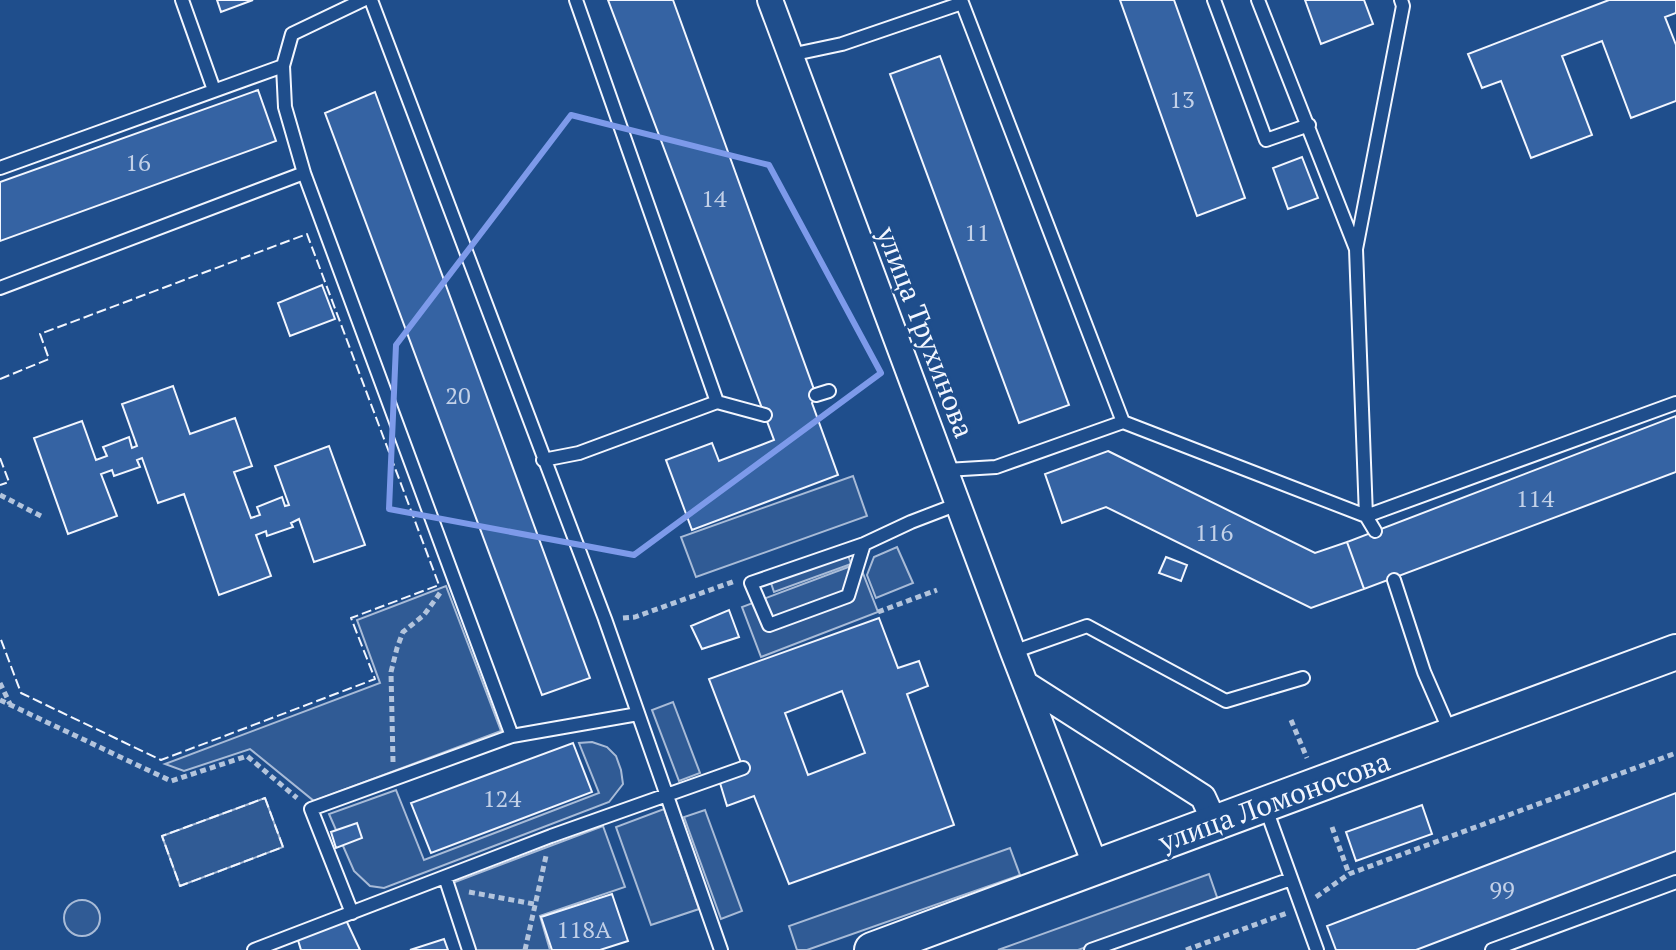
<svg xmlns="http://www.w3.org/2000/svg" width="1676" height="950" font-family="'PT Serif',serif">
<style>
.built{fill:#305b95;stroke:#a8bbd7;stroke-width:2}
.building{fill:#3563a3;stroke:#f2f6ff;stroke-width:2;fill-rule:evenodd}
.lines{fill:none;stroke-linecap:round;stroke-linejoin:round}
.lane-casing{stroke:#f2f6ff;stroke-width:16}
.street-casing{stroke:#f2f6ff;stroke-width:28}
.secondary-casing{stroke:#f2f6ff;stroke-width:38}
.path{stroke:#b3c4dc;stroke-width:5;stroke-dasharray:6 4;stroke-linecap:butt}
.lane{stroke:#1f4e8c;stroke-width:12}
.street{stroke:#1f4e8c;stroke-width:24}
.secondary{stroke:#1f4e8c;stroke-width:34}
.fence{stroke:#f2f6ff;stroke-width:2;stroke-dasharray:10 4;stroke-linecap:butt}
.marked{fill:none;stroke:#7d9aea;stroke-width:6;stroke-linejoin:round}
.labels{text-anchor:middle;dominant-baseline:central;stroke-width:6;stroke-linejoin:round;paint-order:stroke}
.number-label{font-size:24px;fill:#c3d1e8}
.street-label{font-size:28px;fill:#f2f6ff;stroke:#1f4e8c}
</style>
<rect width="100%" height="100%" fill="#1f4e8c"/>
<path class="built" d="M853,476L867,516L696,577L681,537Z
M897,547L913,583L876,598L867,575L874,557Z
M848,555L851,564L774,592L771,583Z
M859,563L878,612L761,657L742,607Z
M446,586L501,731L314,801L250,749L184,771L165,764L380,683L357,620Z
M673,702L700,773L679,781L652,710Z
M592,742L607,747L616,756L621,770L623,784L609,802L384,888L370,886L354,871L329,814L396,790L424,860L599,793L579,743Z
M265,798L283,847L180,886L162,836Z
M664,809L699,909L651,925L616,827Z
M705,810L742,911L721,919L684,817Z
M603,826L625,887L540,916L550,950H470L447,885Z
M1010,848L1020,875L807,950H797L789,926Z
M1209,874L1218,900L1078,950H998Z
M64 918a18 18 0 1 1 36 0a18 18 0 1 1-36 0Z"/>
<path class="building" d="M217,0H253L221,12Z
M608,0H673L816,395L812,403L838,475L692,530L666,460L712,443L719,461L774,440Z
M1120,0H1174L1245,198L1197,216Z
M1305,0H1364L1373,24L1321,44Z
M1609,0H1676V13L1665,17L1676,45V101L1631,118L1602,41L1562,56L1592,135L1531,158L1501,81L1482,88L1468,54Z
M940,56L1069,405L1019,423L890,74Z
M258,90L276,141L0,241V182Z
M375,92L590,678L542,695L325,113Z
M1302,157L1318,198L1288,209L1273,168Z
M322,285L335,319L290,336L278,303Z
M173,386L190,434L235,418L252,466L234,472L251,518L260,515L257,507L282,497L285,506L289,505L275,466L329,446L365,545L314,562L299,519L291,523L293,527L267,536L266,531L256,535L271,576L219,595L184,494L158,503L142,458L137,460L140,467L114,476L112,470L101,474L117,516L68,534L34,438L82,421L96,460L107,456L103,447L129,437L132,448L137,446L122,404Z
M1676,416V472L1364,589L1347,542Z
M1108,451L1315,553L1347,542L1364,589L1311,608L1106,507L1062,523L1045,474Z
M1166,557L1187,565L1181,581L1159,573Z
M729,610L739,637L702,649L691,626Z
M879,618L898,668L919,661L928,686L907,694L954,825L789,884L754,796L727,806L720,783L745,773L709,679ZM842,691L865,753L808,775L785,713Z
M573,743L592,792L431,853L411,803Z
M1676,793V851L1416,950H1336L1327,926Z
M1422,805L1432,834L1356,861L1346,832Z
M357,823L362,838L336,848L331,832Z
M612,894L628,941L600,950H552L541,917Z
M346,920L360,950H301L297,937Z
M444,939L448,950H410Z"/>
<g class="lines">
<defs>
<path id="lane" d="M182,0L214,90
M371,0L605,619L721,950
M576,0L717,402
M961,0L1123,422L1366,516L1356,249L1403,6L1401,0
M1214,0L1266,140L1309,125
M1258,0L1356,249
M790,55L842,44L962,3
M0,168L283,66L292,34L363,0
M304,173L512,736L638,714
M0,288L304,173L285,107L283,66
M816,395L829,391
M543,460L579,453L717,402L765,415
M946,470L996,467L1123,422
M1375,531L1366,516L1676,403
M864,544L848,596L769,625L751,583L864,544L911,522L958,504
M1394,580L1424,672L1451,734
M1013,652L1087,626L1226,701L1303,678
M1265,806L1317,950
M445,877L469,950
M352,913L311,809L512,736
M254,950L551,836L743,768
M1091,950L1291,879
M1492,950L1676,882"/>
<path id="street" d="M770,0L1013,652L1096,867
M1026,684L1203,797L1214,821"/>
<path id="secondary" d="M872,950L1676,652"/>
</defs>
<use href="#lane" class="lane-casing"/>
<use href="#street" class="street-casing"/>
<use href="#secondary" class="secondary-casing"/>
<path class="path" d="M0,495L41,516
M878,612L937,590
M623,618L635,617L735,581
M0,683L10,704
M0,700L171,781L247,756L297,798
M1291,720L1307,758
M393,762L391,672L397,648L403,632L424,615L440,593
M1332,827L1349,874
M469,892L534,904
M1316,897L1349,874L1676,753
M525,950L546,856
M1186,950L1287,913"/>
<use href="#lane" class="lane"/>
<use href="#street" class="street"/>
<use href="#secondary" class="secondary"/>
<path class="fence" d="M0,379L49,359L40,334L307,234L439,585L351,618L375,679L161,760L21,693L0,637
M0,458L9,482L0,485
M265,798L283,847L180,886L162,836Z"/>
</g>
<path class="marked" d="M571,115L769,165L881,373L634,555L389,509L396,345Z"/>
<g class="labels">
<g class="number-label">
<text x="1182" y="99">13</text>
<text x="138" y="162">16</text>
<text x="714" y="198">14</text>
<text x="977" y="232">11</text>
<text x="458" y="395">20</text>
<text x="1535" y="498">114</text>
<text x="1214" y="532">116</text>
<text x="502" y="798">124</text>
<text x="1502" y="889">99</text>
<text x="584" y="929">118А</text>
</g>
<g class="street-label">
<text transform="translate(926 332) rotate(69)">улица Трухинова</text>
<text transform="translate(1274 801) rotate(-20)">улица Ломоносова</text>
</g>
</g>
</svg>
